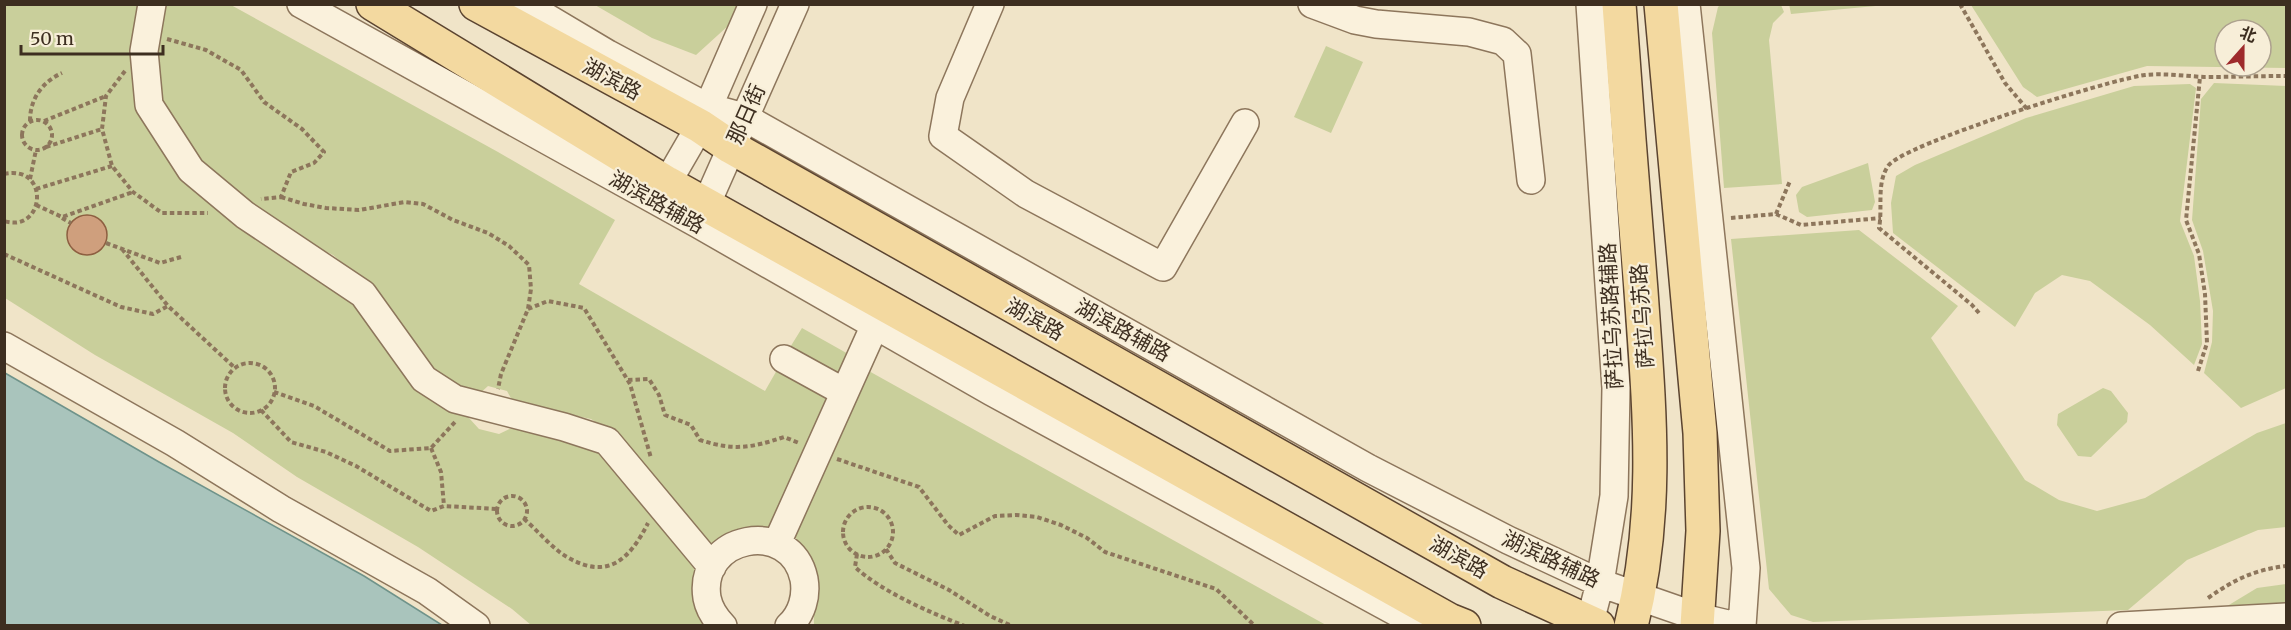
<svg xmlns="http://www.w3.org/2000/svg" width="2291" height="630" font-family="Merriweather,'Noto Sans SC',serif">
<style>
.green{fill:#c9cf9b;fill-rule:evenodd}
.water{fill:#a9c4bc;stroke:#6f938a;stroke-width:1.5}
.building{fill:#cf9f7d;stroke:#8d5f41;stroke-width:1.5}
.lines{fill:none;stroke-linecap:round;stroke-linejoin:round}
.minor-casing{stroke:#8d765c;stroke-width:30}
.major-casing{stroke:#5b4430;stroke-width:36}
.path{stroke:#8d765c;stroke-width:4;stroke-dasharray:4.5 3;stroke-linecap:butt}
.minor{stroke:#faf1dc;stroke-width:27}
.major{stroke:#f3d9a0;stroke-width:33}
.labels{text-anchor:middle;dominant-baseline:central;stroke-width:4.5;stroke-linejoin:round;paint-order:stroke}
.street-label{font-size:21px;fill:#3d2e20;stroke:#f7eed8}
</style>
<rect width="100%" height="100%" fill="#f0e4c8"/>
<path class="green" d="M1789,4H1886V5L1791,14Z
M4,5H142V110L353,297L468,412L469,418L479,429L499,434L514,427L569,441L605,456L700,571L711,625H531L512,609L418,547L297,477L233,433L95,355L5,298Z
M161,5H231L498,152L615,220L579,284L765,391L777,370L828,400L772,527L730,531L711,550L624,441L591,419L513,402L507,391L488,386L477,396L462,393L424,364L375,290L333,255L292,235L207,171L165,112L158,84L154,37Z
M595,5H738L729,25L696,55L652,38Z
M1720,5H1781L1784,12L1773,23L1769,40L1782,184L1724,188L1712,33L1718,7Z
M1971,5H2286V68L2147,66L2037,97L2023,87ZM2225,30H2261V66H2225Z
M1326,46L1363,62L1331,133L1294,117Z
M2214,83L2286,86V388L2241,408L2204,373L2212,342L2213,311L2203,251L2192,220L2201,99Z
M2190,84L2196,88L2180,221L2194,256L2200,301L2202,344L2194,365L2150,325L2090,281L2062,275L2035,293L2015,327L1893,233L1891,203L1896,176L1915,165L2026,118L2134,86Z
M1868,163L1875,202L1872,210L1807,217L1799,212L1796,195L1802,187Z
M1859,230L1958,306L1931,338L2025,480L2059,500L2097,511L2145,498L2257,433L2286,423V527L2258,530L2187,560L2128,610L1813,622L1791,615L1769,589L1731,239Z
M802,328L850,355L841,379L789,349Z
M867,370L1326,625H817L814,624C813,612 817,602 818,591C819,572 803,549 793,534Z
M2103,388L2111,391L2128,413L2127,422L2091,457L2078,456L2057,425L2058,414Z
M2286,584V609L2214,614L2257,588Z"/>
<path class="water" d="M5,373L159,462L364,576L442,625H5Z"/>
<path class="building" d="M67 235a20 20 0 1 1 40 0a20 20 0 1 1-40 0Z"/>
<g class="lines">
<defs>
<path id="minor" d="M152,4L144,51L149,105L191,170L245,215L363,294L424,379L455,399L564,427L607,441L712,567
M301,4L698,224L992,392L1422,626
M524,4L608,54L707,107L744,117L1368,468L1508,540L1600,583L1698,617L1736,626
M990,4L950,98L943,136L1026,194L1163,267L1245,123
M1312,4L1355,20L1376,24L1469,32L1503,41L1517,54L1531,180
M1686,4L1746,568L1742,626
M661,201L667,183L700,126L753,4
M698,223L795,4
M4,346L175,443L281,509L427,591L476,626
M784,359L844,392
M777,543L875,325
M723,626C715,618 709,608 707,598C697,535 791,517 804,579C807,596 802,614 789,626
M1589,626L1600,583L1614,496L1616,388L1590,4
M2121,626L2286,617"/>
<path id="major" d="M373,4L667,183L1449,620L1464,626
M476,4L700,126L731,147L1502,582L1598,626
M1619,4C1626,100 1633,195 1641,291C1649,405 1660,513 1631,626
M1661,4L1700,433L1703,531L1697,626"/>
</defs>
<use href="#minor" class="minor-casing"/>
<use href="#major" class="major-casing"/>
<path class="path" d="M1960,4L2005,83L2027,109
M167,39L206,50L241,70L264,102L302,129L324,152L314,163L291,172L281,197L261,199
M125,71L106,96L102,129L112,166L133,192L162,213H208
M22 135a15 15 0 1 1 30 0a15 15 0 1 1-30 0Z
M30,121C30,99 42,82 62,73
M44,121L106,96
M46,147L102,129
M4,174C51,164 45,234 4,221
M30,179L36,150
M36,189L112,166
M281,197L304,204L326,208L359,210L405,202L423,204L453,220L488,233L509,246L529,265L531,289L528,309L501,374L498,389
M36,205L62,217L133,192
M1776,214L1801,225L1881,218
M62,218L71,223
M1731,218L1776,214L1790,181
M106,243L160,263L181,257
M122,249L168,306L235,368
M4,254L121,307L153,314L168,306
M528,309L548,301L584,308L630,384L651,458
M1979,313L1972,305L1879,228C1883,208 1876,184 1888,166C1903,144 2111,79 2145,75C2164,73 2185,76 2204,77C2232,77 2259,76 2286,76
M225 388a25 25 0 1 1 50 0a25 25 0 1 1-50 0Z
M2198,371L2207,343L2205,294L2199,254L2186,220L2200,77
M628,380L649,379L659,395L665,415L691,425L700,440C734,451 751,448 784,437L799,443
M274,392L314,406L390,451L431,448L456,421
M261,410L291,442L326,452L356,466L431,511L444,506L497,509
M431,448L441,472L444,506
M837,459L919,487L948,525L959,535L995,516L1016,515L1037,517L1061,525L1087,538L1105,552L1216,589L1255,626
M497 511a15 15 0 1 1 30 0a15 15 0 1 1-30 0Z
M843 532a25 25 0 1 1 50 0a25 25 0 1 1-50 0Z
M524,519C537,530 553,549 567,557C608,581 630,559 648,523
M886,549L895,563L949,590L990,616L1012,626
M857,554L855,567C882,592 931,613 965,626
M2208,598C2235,579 2254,570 2286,566"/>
<use href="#minor" class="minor"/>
<use href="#major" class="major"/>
</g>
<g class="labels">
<g class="street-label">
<text transform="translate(612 79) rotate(28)">湖滨路</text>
<text transform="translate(746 114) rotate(-66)">那日街</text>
<text transform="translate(657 202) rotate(29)">湖滨路辅路</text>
<text transform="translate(1611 316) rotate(-93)">萨拉乌苏路辅路</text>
<text transform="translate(1642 316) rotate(-94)">萨拉乌苏路</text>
<text transform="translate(1035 319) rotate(29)">湖滨路</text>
<text transform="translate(1123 330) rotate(29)">湖滨路辅路</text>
<text transform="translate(1459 557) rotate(29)">湖滨路</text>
<text transform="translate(1551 559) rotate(25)">湖滨路辅路</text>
</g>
</g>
<rect width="2291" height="630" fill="none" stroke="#3d2e20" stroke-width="12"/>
<g transform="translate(2243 48) rotate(21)"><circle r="28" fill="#f7eed8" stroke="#ada18e" stroke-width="1.5"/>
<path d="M0-4.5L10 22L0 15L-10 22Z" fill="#9e2a2b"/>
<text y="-9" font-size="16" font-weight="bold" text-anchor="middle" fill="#3d2e20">北</text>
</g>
<path d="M21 45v9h142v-9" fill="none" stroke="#3d2e20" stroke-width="3"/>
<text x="30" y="45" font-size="18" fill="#3d2e20" stroke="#f7eed8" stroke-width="4.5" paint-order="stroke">50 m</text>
</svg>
